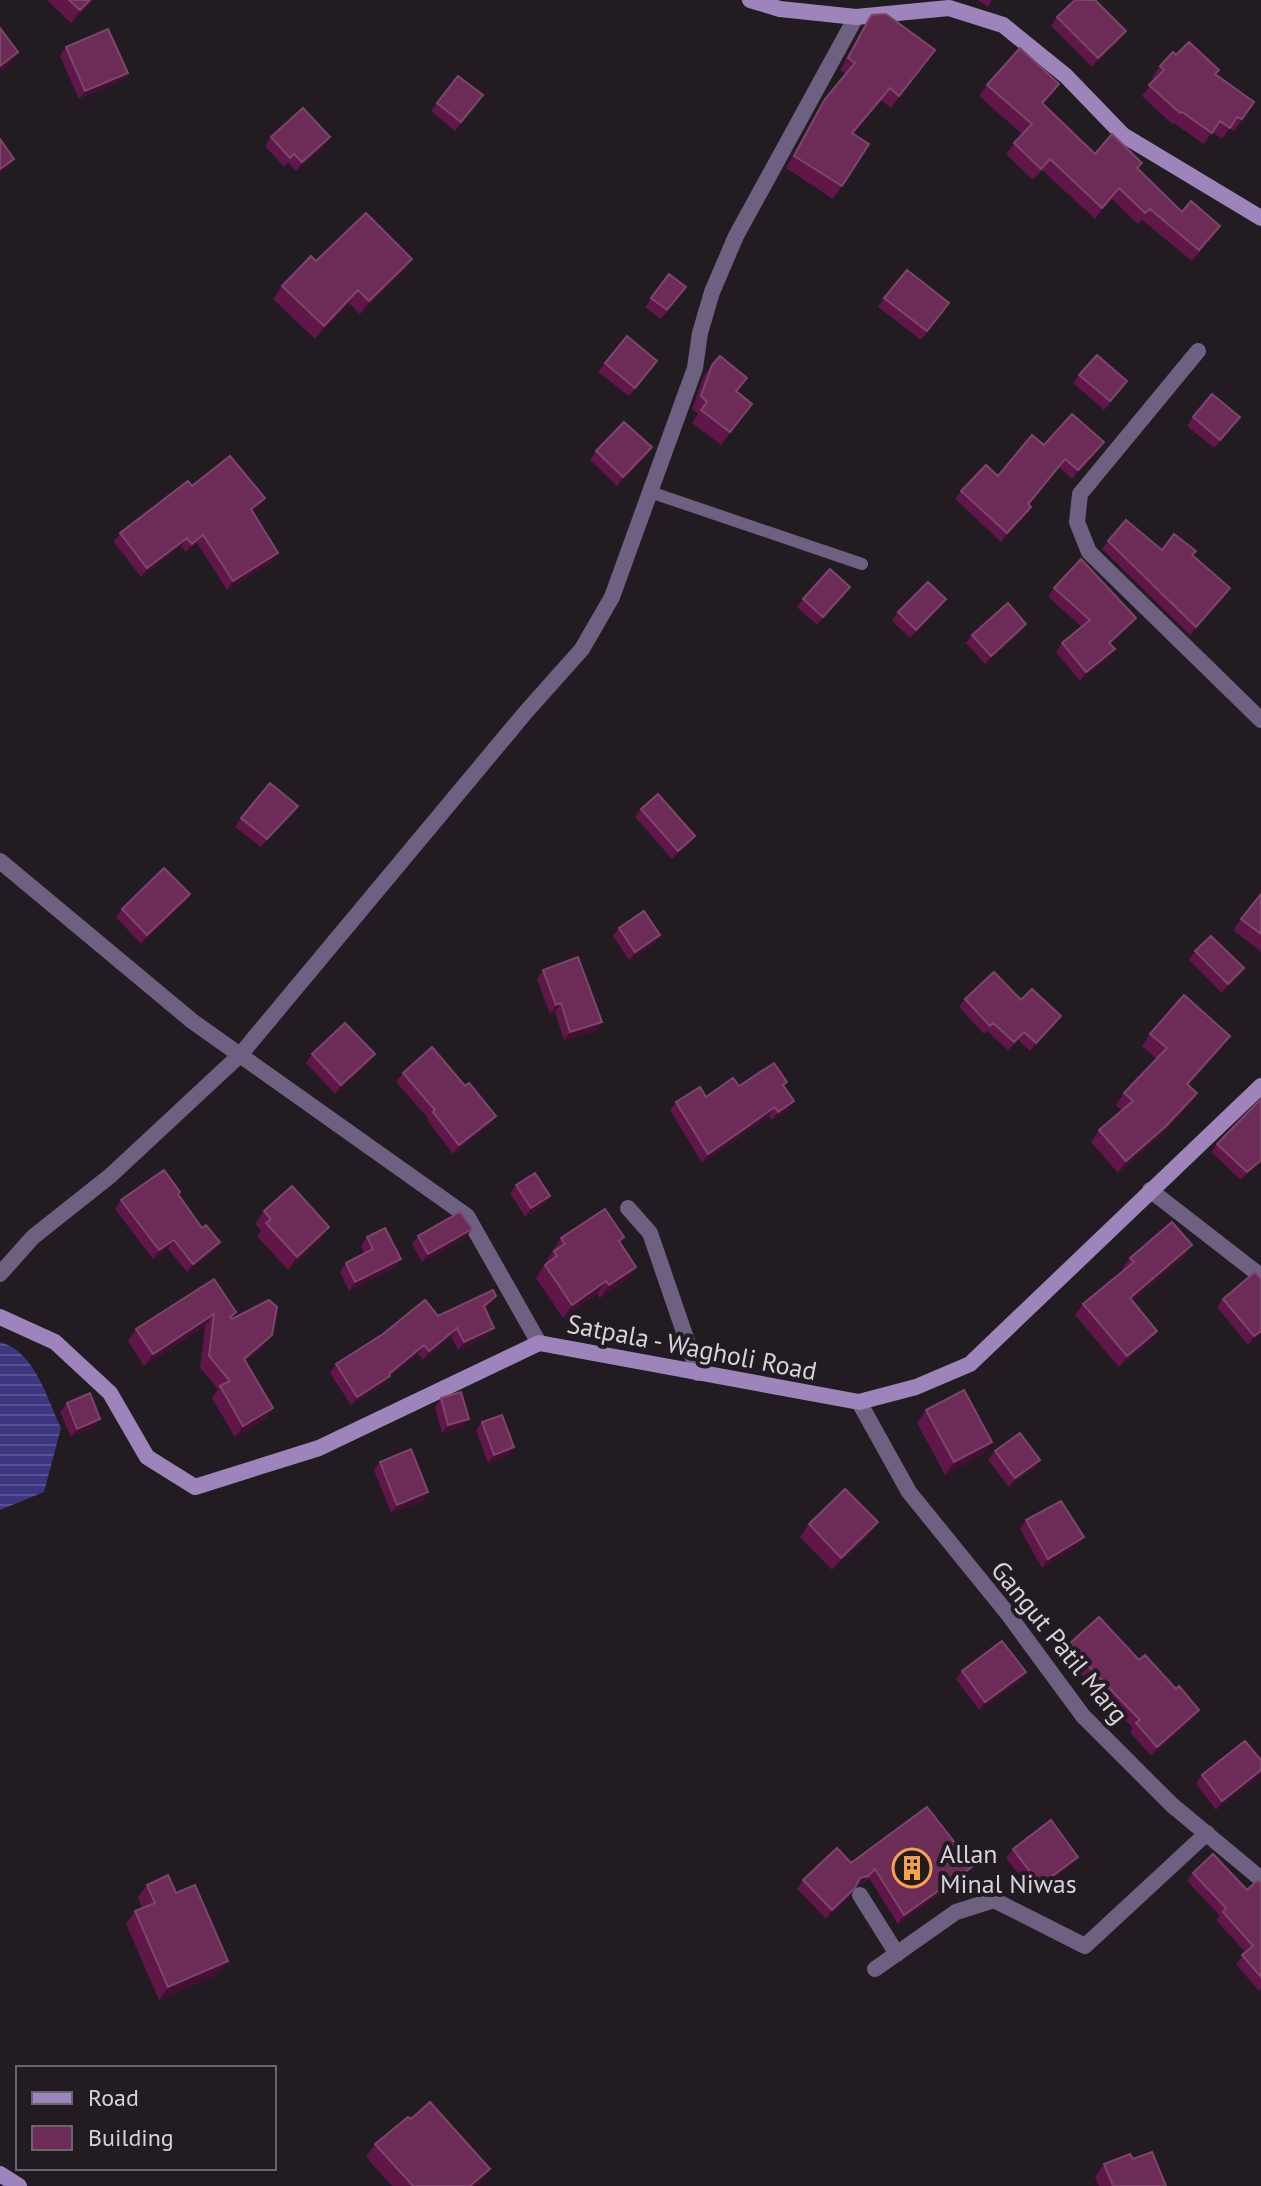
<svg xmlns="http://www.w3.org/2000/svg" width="1261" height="2186" font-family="'PT Sans',sans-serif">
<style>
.water{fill:url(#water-rules)}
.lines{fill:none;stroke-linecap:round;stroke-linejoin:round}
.service{stroke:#6e6081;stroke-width:12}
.minor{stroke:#6e6081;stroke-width:16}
.tertiary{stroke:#6e6081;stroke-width:16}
.secondary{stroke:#9d85bb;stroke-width:16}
.wall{fill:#601649}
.shaded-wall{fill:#421033}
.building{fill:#6d2b58;stroke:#7d456c;stroke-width:2}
.labels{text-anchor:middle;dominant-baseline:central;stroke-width:8;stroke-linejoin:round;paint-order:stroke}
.street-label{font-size:26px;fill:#d7d3d8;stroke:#221b22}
.poi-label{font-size:26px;fill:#d7d3d8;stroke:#221b22;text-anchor:start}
</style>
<defs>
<pattern id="water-rules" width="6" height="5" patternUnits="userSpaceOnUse" patternTransform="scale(2)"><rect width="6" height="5" fill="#3d3681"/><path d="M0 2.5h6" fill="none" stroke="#585292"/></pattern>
</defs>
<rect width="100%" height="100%" fill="#221b22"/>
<path class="water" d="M0,1342C35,1351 47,1399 61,1428L44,1492L0,1510Z"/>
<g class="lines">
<path class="service" d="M650,492L862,564"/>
<path class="minor" d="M1198,351L1080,494L1077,522L1089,552L1261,720
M0,861L192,1021L467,1216L539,1343
M1150,1190L1261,1276
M628,1208L650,1233L698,1373
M0,1274L33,1237L110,1176L240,1055L525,713L582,649L612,597L650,492L695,368L700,333L712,292L736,236L856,17
M860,1895L897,1954
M875,1969L956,1912L994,1900L1085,1946L1207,1833"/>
<path class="tertiary" d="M859,1402L909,1492L1008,1614L1083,1716L1172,1805L1261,1879"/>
<path class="secondary" d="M750,0L780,9L856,17L949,8L1003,25L1066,76L1123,135L1261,218
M0,1317L55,1342L110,1393L147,1457L195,1487L319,1448L539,1343L859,1402L916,1387L970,1364L1261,1086
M0,2174L19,2186"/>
</g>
<path class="wall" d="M47,0H93L71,23Z
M978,0H992L988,7Z
M872,15L935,50L891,108L881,100L853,134L842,186L833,199L786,168L817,111L846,74L840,70L861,31Z
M1057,17L1120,40L1092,67L1051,26Z
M66,47L128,73L122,81L79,99L60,56Z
M1176,55L1219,70L1216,75L1254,102L1234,131L1230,128L1222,139L1212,132L1204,144L1174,123L1172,124L1142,96L1155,80L1152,77L1160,66Z
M1059,84L1043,104L1095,154L1142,163L1137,169L1182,212L1220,226L1192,261L1142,220L1138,224L1112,199L1095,219L1042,170L1033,180L1006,154L1022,134L979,96L987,85Z
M483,95L455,131L431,111L437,103Z
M271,137L324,146L296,171L288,162L284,167L265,146Z
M403,272L360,314L349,303L315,339L273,299L282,286Z
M669,274L686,287L661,319L645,307Z
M884,298L943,312L921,340L878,307Z
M657,361L629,396L598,372L605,363Z
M712,365L737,392L752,404L721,445L692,423L698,414L692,409L703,378Z
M1079,375L1121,390L1104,410L1073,383Z
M1193,417L1234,425L1214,448L1187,426Z
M1044,445L1098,451L1072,479L1059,467L1029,505L1031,507L1025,516L1001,542L955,499L961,491L998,476Z
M652,447L646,456L617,486L590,460L596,451Z
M192,486L265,498L259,507L252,512L272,562L227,590L197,543L186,552L181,546L141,577L114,542L120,533Z
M1108,541L1192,555L1224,597L1190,635L1102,549Z
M850,587L817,625L797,607L803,599Z
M1054,588L1136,618L1130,626L1111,644L1115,649L1108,658L1080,681L1056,652L1062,643L1082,627L1048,597Z
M946,599L940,608L910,638L892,621L898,612Z
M1020,633L985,664L966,643L972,635Z
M298,806L292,815L261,847L235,827L241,818Z
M641,809L689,844L672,859L635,817Z
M190,894L184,903L141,944L116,917L122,909Z
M1261,894V952L1233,930Z
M619,928L654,944L629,960L613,936Z
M1195,951L1238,977L1222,993L1189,960Z
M543,970L596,1031L564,1040L555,1012L550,1014L537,979Z
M965,999L1021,1000L1061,1016L1055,1025L1030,1051L1018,1040L1008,1050L987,1031L984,1034L959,1007Z
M1150,1034L1230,1036L1221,1048L1189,1085L1197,1093L1189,1105L1158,1138L1118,1173L1091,1142L1099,1130L1122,1111L1116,1105L1124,1093L1157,1059L1142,1046Z
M312,1054L369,1062L335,1094L306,1063Z
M403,1073L490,1124L453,1154L427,1120L428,1118L396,1082Z
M787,1082L784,1086L794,1101L788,1110L772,1120L769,1116L702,1163L670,1110L676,1102L706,1097L739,1086Z
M1217,1144L1261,1163L1241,1180L1211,1152Z
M516,1185L550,1196L544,1205L525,1217L510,1193Z
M180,1192L178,1195L214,1251L187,1272L168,1249L153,1259L115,1209L121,1200Z
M264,1211L329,1227L320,1240L288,1270L257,1236L261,1230L255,1224Z
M418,1236L466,1237L422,1262L412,1244Z
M367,1237L395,1268L349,1291L340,1272L346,1263L365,1254L361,1246Z
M561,1238L620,1243L636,1267L627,1279L600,1298L597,1294L563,1318L536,1278Z
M1184,1257L1132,1301L1150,1342L1119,1367L1075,1315L1083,1304L1124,1270L1122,1269L1130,1258Z
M214,1279L236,1312L231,1319L264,1346L246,1362L273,1408L265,1420L235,1437L212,1398L218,1389L200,1368L205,1326L144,1366L128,1341L136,1329Z
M1223,1299L1261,1334L1248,1345L1217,1307Z
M490,1305L485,1309L488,1336L458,1350L451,1336L423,1360L418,1354L389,1377L384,1384L351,1405L330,1373L336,1364L438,1316Z
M441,1398L463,1427L442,1433L435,1407Z
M67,1403L94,1427L71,1437L60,1412Z
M926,1410L992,1442L983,1454L945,1475L917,1423Z
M482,1422L514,1447L508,1456L488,1463L476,1430Z
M995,1451L1040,1460L1034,1468L1009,1487L988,1460Z
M380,1462L428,1492L422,1501L391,1513L374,1470Z
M1026,1520L1084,1537L1078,1545L1042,1568L1020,1529Z
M878,1522L869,1535L832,1570L800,1537L809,1524Z
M1068,1645L1139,1660L1176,1689L1199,1710L1193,1719L1151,1756L1130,1732L1133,1728L1062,1654Z
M962,1671L1026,1672L1020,1681L979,1710L956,1679Z
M1261,1760V1773L1260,1775L1216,1810L1196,1784L1202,1775Z
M1013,1849L1072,1865L1034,1894L1006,1858Z
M851,1863L973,1866L967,1874L898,1924L869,1878L862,1884L856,1886L849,1897L826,1919L797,1889L803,1880Z
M1193,1873L1247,1890L1261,1884V1989L1259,1991L1236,1964L1246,1953L1216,1920L1220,1916L1187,1881Z
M147,1885L228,1961L219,1974L159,2000L126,1924L135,1911L142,1908L138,1897Z
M375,2144L490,2169L481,2182L476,2186H392L366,2157Z
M1104,2164L1166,2186H1099L1095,2177Z"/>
<path class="shaded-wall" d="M90,0H93L71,23L80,10Z
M1126,31L1120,40L1092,67L1098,58Z
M18,52L10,65L0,72V66Z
M128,73L122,81L79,99L85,91Z
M890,88L881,100L843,145L852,133Z
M330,137L324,146L296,171L302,162Z
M14,159L8,168L0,173V169Z
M1119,188L1112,199L1095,219L1102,208Z
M412,259L403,272L360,314L369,301Z
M358,290L349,303L315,339L324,326Z
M1104,442L1098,451L1072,479L1078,470Z
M652,447L646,456L617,486L623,477Z
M265,498L259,507L245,518L251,509Z
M1031,507L1025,516L1001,542L1007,533Z
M203,535L197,543L186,552L192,544Z
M187,538L181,546L141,577L147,568Z
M278,553L272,562L227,590L233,581Z
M850,587L844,595L817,625L823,617Z
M1230,588L1224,597L1190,635L1196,627Z
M946,599L940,608L910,638L916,630Z
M1136,618L1130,626L1103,651L1109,643Z
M1026,624L1020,633L985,664L991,656Z
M1115,649L1108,658L1080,681L1086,672Z
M298,806L292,815L261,847L267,839Z
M695,836L689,844L672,859L678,851Z
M190,894L184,903L141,944L147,935Z
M660,935L654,944L629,960L635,952Z
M1244,968L1238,977L1222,993L1228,984Z
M561,1003L555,1012L550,1014L556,1005Z
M1061,1016L1055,1025L1030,1051L1036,1043Z
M602,1022L596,1031L564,1040L570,1032Z
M1230,1036L1221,1048L1179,1096L1187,1084Z
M375,1054L369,1062L335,1094L341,1085Z
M1197,1093L1189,1105L1158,1138L1118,1173L1126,1161Z
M794,1101L788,1110L772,1120L778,1112Z
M775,1107L769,1116L702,1163L708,1154Z
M496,1116L490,1124L453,1154L459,1145Z
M1261,1160V1163L1241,1180L1247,1172Z
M550,1196L544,1205L525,1217L531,1208Z
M329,1227L320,1240L288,1270L297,1257Z
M472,1229L466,1237L422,1262L428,1254Z
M174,1240L168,1249L153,1259L159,1250Z
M220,1242L214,1251L187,1272L193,1264Z
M1192,1245L1184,1257L1122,1309L1130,1298Z
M401,1259L395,1268L349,1291L355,1282Z
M636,1267L627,1279L600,1298L609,1285Z
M606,1281L597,1294L563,1318L572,1305Z
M496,1296L490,1305L478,1315L484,1306Z
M214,1314L205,1326L144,1366L153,1354Z
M457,1328L451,1336L423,1360L429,1351Z
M494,1328L488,1336L458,1350L464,1342Z
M1157,1331L1150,1342L1119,1367L1127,1356Z
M1261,1331V1334L1248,1345L1254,1336Z
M272,1335L264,1346L236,1371L244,1359Z
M424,1345L418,1354L389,1377L384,1384L351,1405L357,1397L389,1374Z
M273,1408L265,1420L235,1437L243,1426Z
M100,1419L94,1427L71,1437L77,1429Z
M469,1419L463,1427L442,1433L448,1425Z
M992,1442L983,1454L945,1475L954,1462Z
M514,1447L508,1456L488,1463L494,1455Z
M1040,1460L1034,1468L1009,1487L1015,1478Z
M428,1492L422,1501L391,1513L397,1505Z
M878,1522L869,1535L832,1570L841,1558Z
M1084,1537L1078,1545L1042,1568L1048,1559Z
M1026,1672L1020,1681L979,1710L985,1702Z
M1199,1710L1193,1719L1151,1756L1157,1747Z
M1261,1770L1260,1775L1216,1810L1222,1801Z
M1078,1857L1072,1865L1034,1894L1040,1885Z
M973,1866L967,1874L898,1924L904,1915Z
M875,1869L862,1884L854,1886L860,1878Z
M855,1888L849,1897L826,1919L832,1910Z
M228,1961L219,1974L159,2000L168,1987Z
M490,2169L481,2182L476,2186H470Z"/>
<path class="building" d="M69,0H90L80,10Z
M1075,0H1095L1126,31L1098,58L1057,17Z
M886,14L935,50L899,96L890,88L852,133L869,144L842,186L794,156L825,99L855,63L848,58L869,19L872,15Z
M0,28L18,52L0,66Z
M108,29L128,73L85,91L66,47Z
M1189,42L1219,70L1215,74L1254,102L1242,119L1237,117L1230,128L1220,121L1212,133L1182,112L1180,113L1149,85L1164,70L1160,66L1173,52L1176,55Z
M1020,48L1059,84L1042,103L1095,154L1112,134L1142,163L1137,168L1182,212L1191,201L1220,226L1199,250L1150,209L1145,213L1119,188L1102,208L1050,159L1041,169L1014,143L1032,124L987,85Z
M458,76L483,95L461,122L437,103Z
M303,108L330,137L302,162L294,154L290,158L271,137Z
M0,139L14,159L0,169Z
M366,213L412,259L369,301L358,290L324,326L282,286L311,256L316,261Z
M907,270L949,303L927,331L884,298Z
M669,274L686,287L667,310L651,298Z
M627,336L657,361L635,388L605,363Z
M1097,355L1127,381L1110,401L1079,375Z
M720,356L747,378L736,391L752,404L730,432L701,410L707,402L701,396L712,365Z
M1212,394L1240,417L1220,440L1193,417Z
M1072,414L1104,442L1078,470L1065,459L1028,504L1031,507L1007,533L961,491L986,465L998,476L1032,435L1044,445Z
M624,422L652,447L623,477L596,451Z
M230,456L265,498L251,509L278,553L233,581L203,535L192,544L187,538L147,568L120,533L188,481L192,486Z
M1126,520L1162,550L1174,534L1196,551L1192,555L1230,588L1196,627L1108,541Z
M1081,559L1136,618L1109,643L1115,649L1086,672L1062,643L1090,620L1054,588Z
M830,569L850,587L823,617L803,599Z
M928,582L946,599L916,630L898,612Z
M1008,603L1026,624L991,656L972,635Z
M270,783L298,806L267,839L241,818Z
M658,794L695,836L678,851L641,809Z
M164,868L190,894L147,935L122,909Z
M1261,894V934L1241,919Z
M644,911L660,935L635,952L619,928Z
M1211,936L1244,968L1228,984L1195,951Z
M578,957L602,1022L570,1032L561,1003L556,1005L543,970Z
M994,972L1021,1000L1032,989L1061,1016L1036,1043L1024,1032L1014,1042L993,1023L990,1026L965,999Z
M1184,995L1230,1036L1187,1084L1197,1093L1166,1126L1126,1161L1099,1130L1133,1101L1124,1093L1167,1048L1150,1034Z
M345,1023L375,1054L341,1085L312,1054Z
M432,1047L465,1086L469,1083L496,1116L459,1145L433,1112L435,1110L403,1073Z
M774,1063L787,1082L783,1085L794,1101L778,1112L775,1107L708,1154L676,1102L700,1087L706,1097L733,1078L739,1086Z
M1261,1099V1160L1247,1172L1217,1144Z
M164,1170L180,1192L178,1194L202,1228L206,1225L220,1242L193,1264L174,1240L159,1250L121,1200Z
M535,1173L550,1196L531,1208L516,1185Z
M292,1186L329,1227L297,1257L266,1223L271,1219L264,1211Z
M605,1209L624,1237L619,1241L636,1267L609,1285L606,1281L572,1305L545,1265L557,1256L554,1251L565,1244L561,1238Z
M460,1212L472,1229L428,1254L418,1236Z
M1172,1222L1192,1245L1130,1298L1157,1331L1127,1356L1083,1304L1134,1262L1130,1258Z
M385,1228L401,1259L355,1282L346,1263L373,1249L367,1237Z
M1255,1272L1261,1279V1331L1254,1336L1223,1299Z
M214,1279L236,1312L230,1317L232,1319L269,1300L277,1307L272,1335L244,1359L273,1408L243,1426L220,1386L230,1381L209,1356L214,1314L153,1354L136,1329Z
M493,1290L496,1296L484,1306L494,1328L464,1342L457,1328L429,1351L424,1345L389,1374L390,1376L357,1397L336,1364L383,1334L425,1300L438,1316Z
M964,1390L992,1442L954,1462L926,1410Z
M461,1392L469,1419L448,1425L441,1398Z
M90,1393L100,1419L77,1429L67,1403Z
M502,1415L514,1447L494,1455L482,1422Z
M1020,1433L1040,1460L1015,1478L995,1451Z
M411,1449L428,1492L397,1505L380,1462Z
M845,1489L878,1522L841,1558L809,1524Z
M1061,1501L1084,1537L1048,1559L1026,1520Z
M1099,1617L1139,1660L1145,1655L1176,1689L1179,1686L1199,1710L1157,1747L1136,1723L1140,1720L1068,1645Z
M1002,1641L1026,1672L985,1702L962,1671Z
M1245,1741L1261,1760V1770L1222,1801L1202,1775Z
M927,1807L973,1866L904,1915L875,1869L868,1876L860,1878L855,1888L832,1910L803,1880L837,1848L851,1863Z
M1051,1820L1078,1857L1040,1885L1013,1849Z
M1213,1854L1247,1890L1258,1880L1261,1884V1977L1242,1955L1253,1946L1223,1912L1226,1908L1193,1873Z
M168,1875L176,1893L195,1885L228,1961L168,1987L135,1911L155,1903L147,1885Z
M430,2102L490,2169L470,2186H413L375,2144L408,2117L411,2119Z
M1152,2152L1166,2186H1113L1104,2164L1130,2154L1133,2159Z"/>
<defs>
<symbol id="building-ring" viewBox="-11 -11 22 22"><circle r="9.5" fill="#221b22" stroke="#f5a345" stroke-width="1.5"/><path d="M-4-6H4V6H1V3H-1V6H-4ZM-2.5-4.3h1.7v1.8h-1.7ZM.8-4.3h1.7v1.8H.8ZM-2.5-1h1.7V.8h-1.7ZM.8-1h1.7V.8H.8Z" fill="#f5a345"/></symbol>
</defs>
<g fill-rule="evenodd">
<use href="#building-ring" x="890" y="1846" width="44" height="44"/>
</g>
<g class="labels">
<g class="street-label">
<text transform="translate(692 1347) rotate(11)">Satpala - Wagholi Road</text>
<text transform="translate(1060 1642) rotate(51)">Gangut Patil Marg</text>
</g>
<g class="poi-label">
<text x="940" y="1853">Allan<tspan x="940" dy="30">Minal Niwas</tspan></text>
</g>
</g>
<rect x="16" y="2066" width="260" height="104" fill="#221b22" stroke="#6a656b" stroke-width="2"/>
<rect x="32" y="2092" width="40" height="12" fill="#9d85bb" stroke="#6a656b" stroke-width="2"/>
<text x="88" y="2106" font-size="24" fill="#d7d3d8">Road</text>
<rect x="32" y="2126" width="40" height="24" fill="#6d2b58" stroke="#6a656b" stroke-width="2"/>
<text x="88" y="2146" font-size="24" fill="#d7d3d8">Building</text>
</svg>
